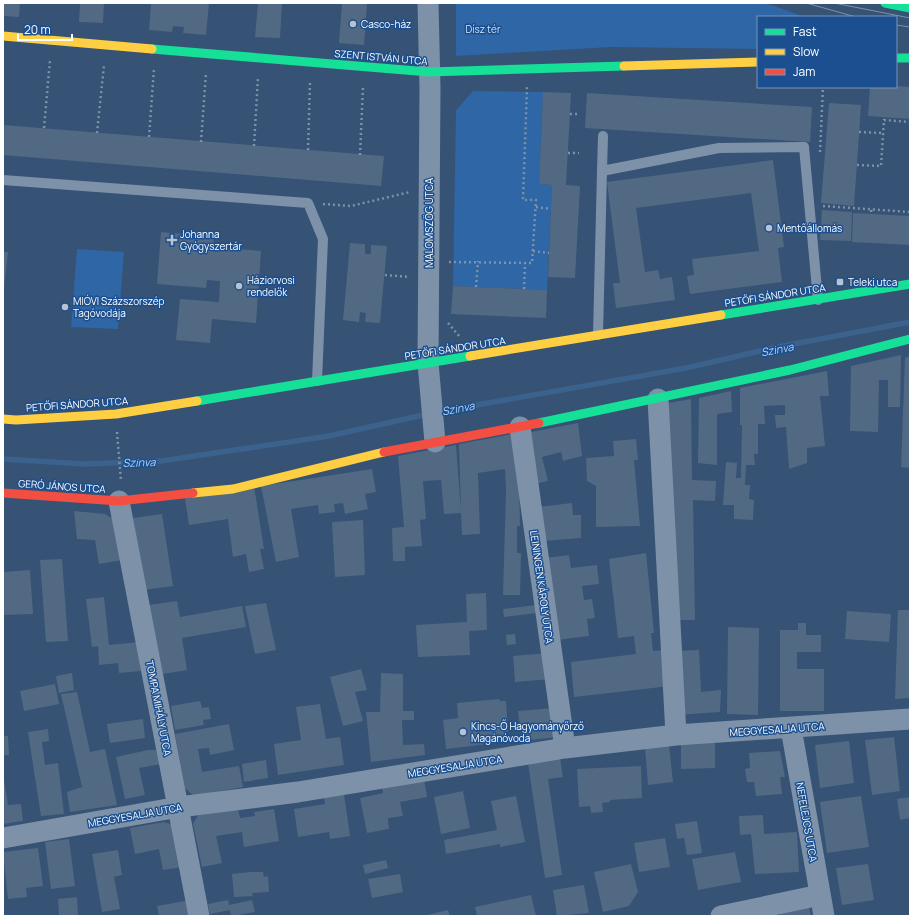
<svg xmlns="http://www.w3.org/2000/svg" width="913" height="919" font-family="Manrope,sans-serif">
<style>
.green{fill:#2f66a5}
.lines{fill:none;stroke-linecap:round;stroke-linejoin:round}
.stream{stroke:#3b618d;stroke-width:5.5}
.building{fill:#526984}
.path{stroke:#7d92a8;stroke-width:2.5;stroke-dasharray:2 3;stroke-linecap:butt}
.lane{stroke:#7d92a8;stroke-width:10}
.street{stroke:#7d92a8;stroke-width:21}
.fast{stroke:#16e098;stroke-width:9}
.slow{stroke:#ffcf43;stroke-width:9}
.jam{stroke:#f24e42;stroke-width:9}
.tram{stroke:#7e92a7;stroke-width:1}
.poi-dot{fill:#b9c2ce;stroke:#1b4f8f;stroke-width:1.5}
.labels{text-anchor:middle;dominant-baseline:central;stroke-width:3;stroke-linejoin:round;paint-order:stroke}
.poi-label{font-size:10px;fill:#fff;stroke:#1b4f8f;text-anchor:start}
.park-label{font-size:10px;fill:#cfe3fa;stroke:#1b4f8f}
.street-label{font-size:10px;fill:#fff;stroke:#1b4f8f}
.water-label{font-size:11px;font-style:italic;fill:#b5d3f5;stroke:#1b4f8f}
</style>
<rect width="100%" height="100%" fill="#365274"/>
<path class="green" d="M456,3H766L805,17H758V49L611,47L456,56Z
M473,91L543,92L539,184L552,185L547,290L453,286L456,110Z
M77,249L124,252L118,329L71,327Z"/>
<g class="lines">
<path class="stream" d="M437,412L686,368L778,347L910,322
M3,459L85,464L161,461L329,436L428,414"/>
</g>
<path class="building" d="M3,3H20L19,17L3,16Z
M80,3H104L103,23L79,22Z
M151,3H209L206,35L183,33L184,27L173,26L172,32L149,30Z
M258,3H282L280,38L255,37Z
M339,3H367L364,45L339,43L342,4Z
M896,86L910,87V119L868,116L870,87Z
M543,92L571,93L566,185L580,186L575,278L548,277L552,185L539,184Z
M587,93L812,107L810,142L585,128Z
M829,103L861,105L854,206L821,203Z
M3,125L384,156L381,186L3,155Z
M773,160L784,247L778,248L782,282L690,294L687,276L694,275L692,259L759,251L751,193L636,208L645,272L658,270L660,279L672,277L675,300L616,308L613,283H620L607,182Z
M822,210L852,212L851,241L820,240Z
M853,213L910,216V245L852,242Z
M161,232L214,237L213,247L261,251L256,323L212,319L210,343L176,340L180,299L219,302L220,281L207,280L206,288L157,284Z
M350,243L365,244V254H371V245L387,246L380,323L365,322L366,313L360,312L359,322L343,320Z
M3,252H8L4,289H3Z
M453,286L547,290L546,318L451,314Z
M901,355L900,407H888V380H879L878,432L850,431L851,366Z
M910,356V468L901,467L905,358Z
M827,371L829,396H820L825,446L807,448V463L789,469L786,427L776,428L775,415H785V405L764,406L765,424H758V454H754L755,465H746L745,485H750L749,499L754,500L753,520L734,519V505H723L726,462L737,463L736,478H741L742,425H740V388Z
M731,391L732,412L717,414V465L698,463L699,398Z
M691,399L692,480L716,481L715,501L693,500L695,620H673L663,404Z
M578,423L582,456L563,461L561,452L542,457L548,481L534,484L526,433Z
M518,433L520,526H517V553H521L520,595H503L506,490L505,469L478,473L480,534L462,535L461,513L444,514L441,480L423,481L426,519L420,520L422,546L405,547V561H393L392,528L404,527L398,456L456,445L461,512L459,444Z
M636,439L638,460H634L640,526L596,527V486L587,481L586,458L614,456L613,441Z
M372,469L376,492L365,494L368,509L345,514L343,503L334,504L335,512L319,514L318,505L291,509L299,557L276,562L261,486Z
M254,486L264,549H260L264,569L249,572L246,554L233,557L228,519L189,525L185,498Z
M572,503L573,515H581V538L542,541L538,507Z
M74,511L105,514L115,520L122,560L99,564L95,540L77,539Z
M162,514L173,586L144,590L133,518Z
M363,520L365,575L335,577L332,522Z
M646,553L654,633H651L653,651L666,650L670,686L574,697L571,662L636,654L634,636L618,638L609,559Z
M569,555L571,568L597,565L599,584L582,586L584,600L592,599L595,618L587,619L589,636L556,640L545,558Z
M62,559L68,641L46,642L40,560Z
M30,570L33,614L3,615V572Z
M486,593L487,630L469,631L470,655L418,657L416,625L467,622L466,594Z
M104,597L109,645L139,642L141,671L119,673L118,663L99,665L98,646L92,647L86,599Z
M177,601L180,617L242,606L246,627L182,638L187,670L163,674L149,605Z
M266,603L276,650L255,654L245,606Z
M536,605L537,613L504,617L503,609Z
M898,610H910V698L895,699Z
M847,611L891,614L889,642L845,639Z
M798,623H806V635H821V652H797V669H824V711H780V630H798Z
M728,627L759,628L758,715L727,714Z
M515,634L516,644L507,645L506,635Z
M699,650L701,692L721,690L720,712L677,715L674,651Z
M549,653L551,679L515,682L513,656Z
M361,669L367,690L355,692L363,721L343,726L330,677Z
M72,673L74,690L59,693L56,676Z
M381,673L403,674V711H414V720H402L403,745L424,744L425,755L371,762L366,712H380Z
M55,684L59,704L24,711L20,691Z
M77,692L90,752L105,749L117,805L70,812L67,792L82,787L61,694Z
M499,699L500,701H506L508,732L504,733L505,742L446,749L443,720L458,718L457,703Z
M200,701L202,708L209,707L211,719L203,720L204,725L175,730L171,706Z
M320,704L326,739L340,737L344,765L278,775L274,744L301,740L296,707Z
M554,708L557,737L522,741L518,711Z
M143,719L145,738L110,743L107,724Z
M229,724L234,750L210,755L209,748L198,749L202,772L239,766L243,787L194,796L185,788L175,734Z
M48,729L49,741L42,742L45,765L58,763L64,814L41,816L28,732Z
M3,736H8L9,755H3Z
M894,737L900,791L872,795L865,740Z
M849,741L854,783L820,788L815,745Z
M715,742V768L681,769V743Z
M669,745L673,782L648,785L645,747Z
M148,750H159L161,764L139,768L145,795L125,799L116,757Z
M780,751L785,777H780L782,794L756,796L754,782H747L745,769L750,768L749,753Z
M560,758L563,777L548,779L562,875L545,878L528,763Z
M266,760L268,778L244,782L242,764Z
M641,766L642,798L610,800V802L602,803L603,812L591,813L590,806L579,807L577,769Z
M3,773L8,805L21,804L23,821L3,824Z
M424,778L427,797L400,802L403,816L388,818L389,829L367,833L360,798L383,793L382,786Z
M463,791L470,828L441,834L434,797Z
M344,794L350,836L330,839L329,832L298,837L294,809L325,804L324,797Z
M516,796L525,842L500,847V844L446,854L444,840L497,830L491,801Z
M861,796L869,847L827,853L820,802Z
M910,797V818L900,820L897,799Z
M238,809L240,818L255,816L254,812L274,809L279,841L244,847L242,832L216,836L222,863L202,867L193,824L198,815Z
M763,815L764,834L797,832L799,872L755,874L751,834L740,835L739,816Z
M697,821L702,853L687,855L684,838L677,839L675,824Z
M164,822L176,826L183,867L163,870L159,849L135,854L130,828Z
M665,838L670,867L639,872L634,843Z
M69,839L75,886L51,889L45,842Z
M38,848L43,886L26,888L27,897L8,899L3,852Z
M118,850L122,875L114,877L120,909L102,912L92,854Z
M735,852L741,882L698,890L692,859Z
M386,860L388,868L365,874L363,865Z
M631,864L638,892L629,906L603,912L594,872Z
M868,864L874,900L842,905L836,868Z
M250,872H263L264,877L268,876L269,892L252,893L253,896L234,897L232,874Z
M400,874L403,892L372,898L368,879Z
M584,885L589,913L557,916L553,890Z
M531,895L536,916H477L475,907Z
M77,897L78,916H59L58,899Z
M191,900L194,916H159L157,906Z
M228,900L229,905L252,900L255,912L231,916L230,910L210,914L208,904Z
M809,907L811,916H780V913Z
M448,910L450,916H427V915Z"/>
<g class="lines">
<path class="path" d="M570,114H580
M44,128L50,60
M859,132L883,133
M97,133L104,65
M149,137L154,69
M201,142L206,73
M254,146L258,77
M308,150L310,82
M820,152L823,87
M568,153H579
M360,155L363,87
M857,165L881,166L884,120L910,122
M323,204L351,206L410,192
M823,206L910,212
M536,207L551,209
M871,210L872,214
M533,251L549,253
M449,262L532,263L536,200H523L527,87
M385,275L410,277
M476,287L478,261
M524,289L525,263
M448,323L460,337
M117,432L121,481"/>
<path class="lane" d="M602,171L603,136
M3,180L308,203L323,239L317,381
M598,335L602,171L719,148L804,147L818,300"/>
<path class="street" d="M428,3L430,89L428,363L435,442
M658,399L676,735
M520,427L565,748
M119,501L199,916
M791,728L824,916
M3,838L179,807L298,792L565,748L676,735L910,719
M721,916L820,895"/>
<path class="fast" d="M885,3L910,8
M152,49L429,72L624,66
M896,58H910
M721,315L910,284
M197,401L470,356
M539,423L790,370L910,339"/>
<path class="slow" d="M3,36L152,49
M624,66L758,62
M470,356L721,315
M3,419L16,420L116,414L197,401
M193,493L233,489L384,452"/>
<path class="jam" d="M384,452L539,423
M3,493L119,501L193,493"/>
<path class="tram" d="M806,3L856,17
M834,3L910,18
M896,25L910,27"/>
</g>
<g class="poi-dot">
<circle cx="353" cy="24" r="4"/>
<circle cx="769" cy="228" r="4"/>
<path d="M170 234h4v4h4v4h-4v4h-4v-4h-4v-4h4z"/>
<rect x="836" y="278" width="8" height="8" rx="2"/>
<circle cx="239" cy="286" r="4"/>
<circle cx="65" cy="307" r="4"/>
<circle cx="463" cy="732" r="4"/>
</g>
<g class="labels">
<g class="poi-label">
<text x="361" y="24">Casco-ház</text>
<text x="777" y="228">Mentőállomás</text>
<text x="180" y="234">Johanna<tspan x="180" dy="12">Gyógyszertár</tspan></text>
<text x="247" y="280">Háziorvosi<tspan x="247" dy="12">rendelők</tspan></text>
<text x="848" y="282">Teleki utca</text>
<text x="73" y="301">MIÓVI Százszorszép<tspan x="73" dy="12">Tagóvodája</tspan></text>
<text x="471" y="726">Kincs-Ő Hagyományőrző<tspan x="471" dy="12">Magánóvoda</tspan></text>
</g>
<g class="park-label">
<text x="483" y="29">Dísz tér</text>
</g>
<g class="street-label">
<text transform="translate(381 57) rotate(5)">SZENT ISTVÁN UTCA</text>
<text transform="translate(429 223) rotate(-90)">MALOMSZÖG UTCA</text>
<text transform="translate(775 295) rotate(-9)">PETŐFI SÁNDOR UTCA</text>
<text transform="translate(455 348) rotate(-9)">PETŐFI SÁNDOR UTCA</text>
<text transform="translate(77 404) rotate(-4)">PETŐFI SÁNDOR UTCA</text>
<text transform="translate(62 486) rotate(4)">GERÓ JÁNOS UTCA</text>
<text transform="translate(542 587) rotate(82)">LEININGEN KÁROLY UTCA</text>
<text transform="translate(159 708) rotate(79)">TOMPA MIHÁLY UTCA</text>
<text transform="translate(777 729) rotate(-4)">MEGGYESALJA UTCA</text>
<text transform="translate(455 766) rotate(-9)">MEGGYESALJA UTCA</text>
<text transform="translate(135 815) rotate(-10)">MEGGYESALJA UTCA</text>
<text transform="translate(807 822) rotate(80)">NEFELEJCS UTCA</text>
</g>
<g class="water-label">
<text transform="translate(777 349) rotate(-11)">Szinva</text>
<text transform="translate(458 408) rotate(-11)">Szinva</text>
<text transform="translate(139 462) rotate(-2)">Szinva</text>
</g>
</g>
<rect width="913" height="919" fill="none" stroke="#ffffff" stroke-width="8"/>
<rect x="757" y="16" width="140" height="72" fill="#1b4f8f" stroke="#7695bc"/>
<rect x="765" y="29" width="20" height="6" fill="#16e098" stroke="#7695bc"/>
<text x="793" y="36" font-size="12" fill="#ffffff">Fast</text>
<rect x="765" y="49" width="20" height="6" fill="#ffcf43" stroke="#7695bc"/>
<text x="793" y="56" font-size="12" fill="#ffffff">Slow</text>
<rect x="765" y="69" width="20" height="6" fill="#f24e42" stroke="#7695bc"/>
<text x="793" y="76" font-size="12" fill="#ffffff">Jam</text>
<path d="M18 34v6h54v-6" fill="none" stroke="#ffffff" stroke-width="2"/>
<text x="24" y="34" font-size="12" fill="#ffffff" stroke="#1b4f8f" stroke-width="3" paint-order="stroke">20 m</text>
</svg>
